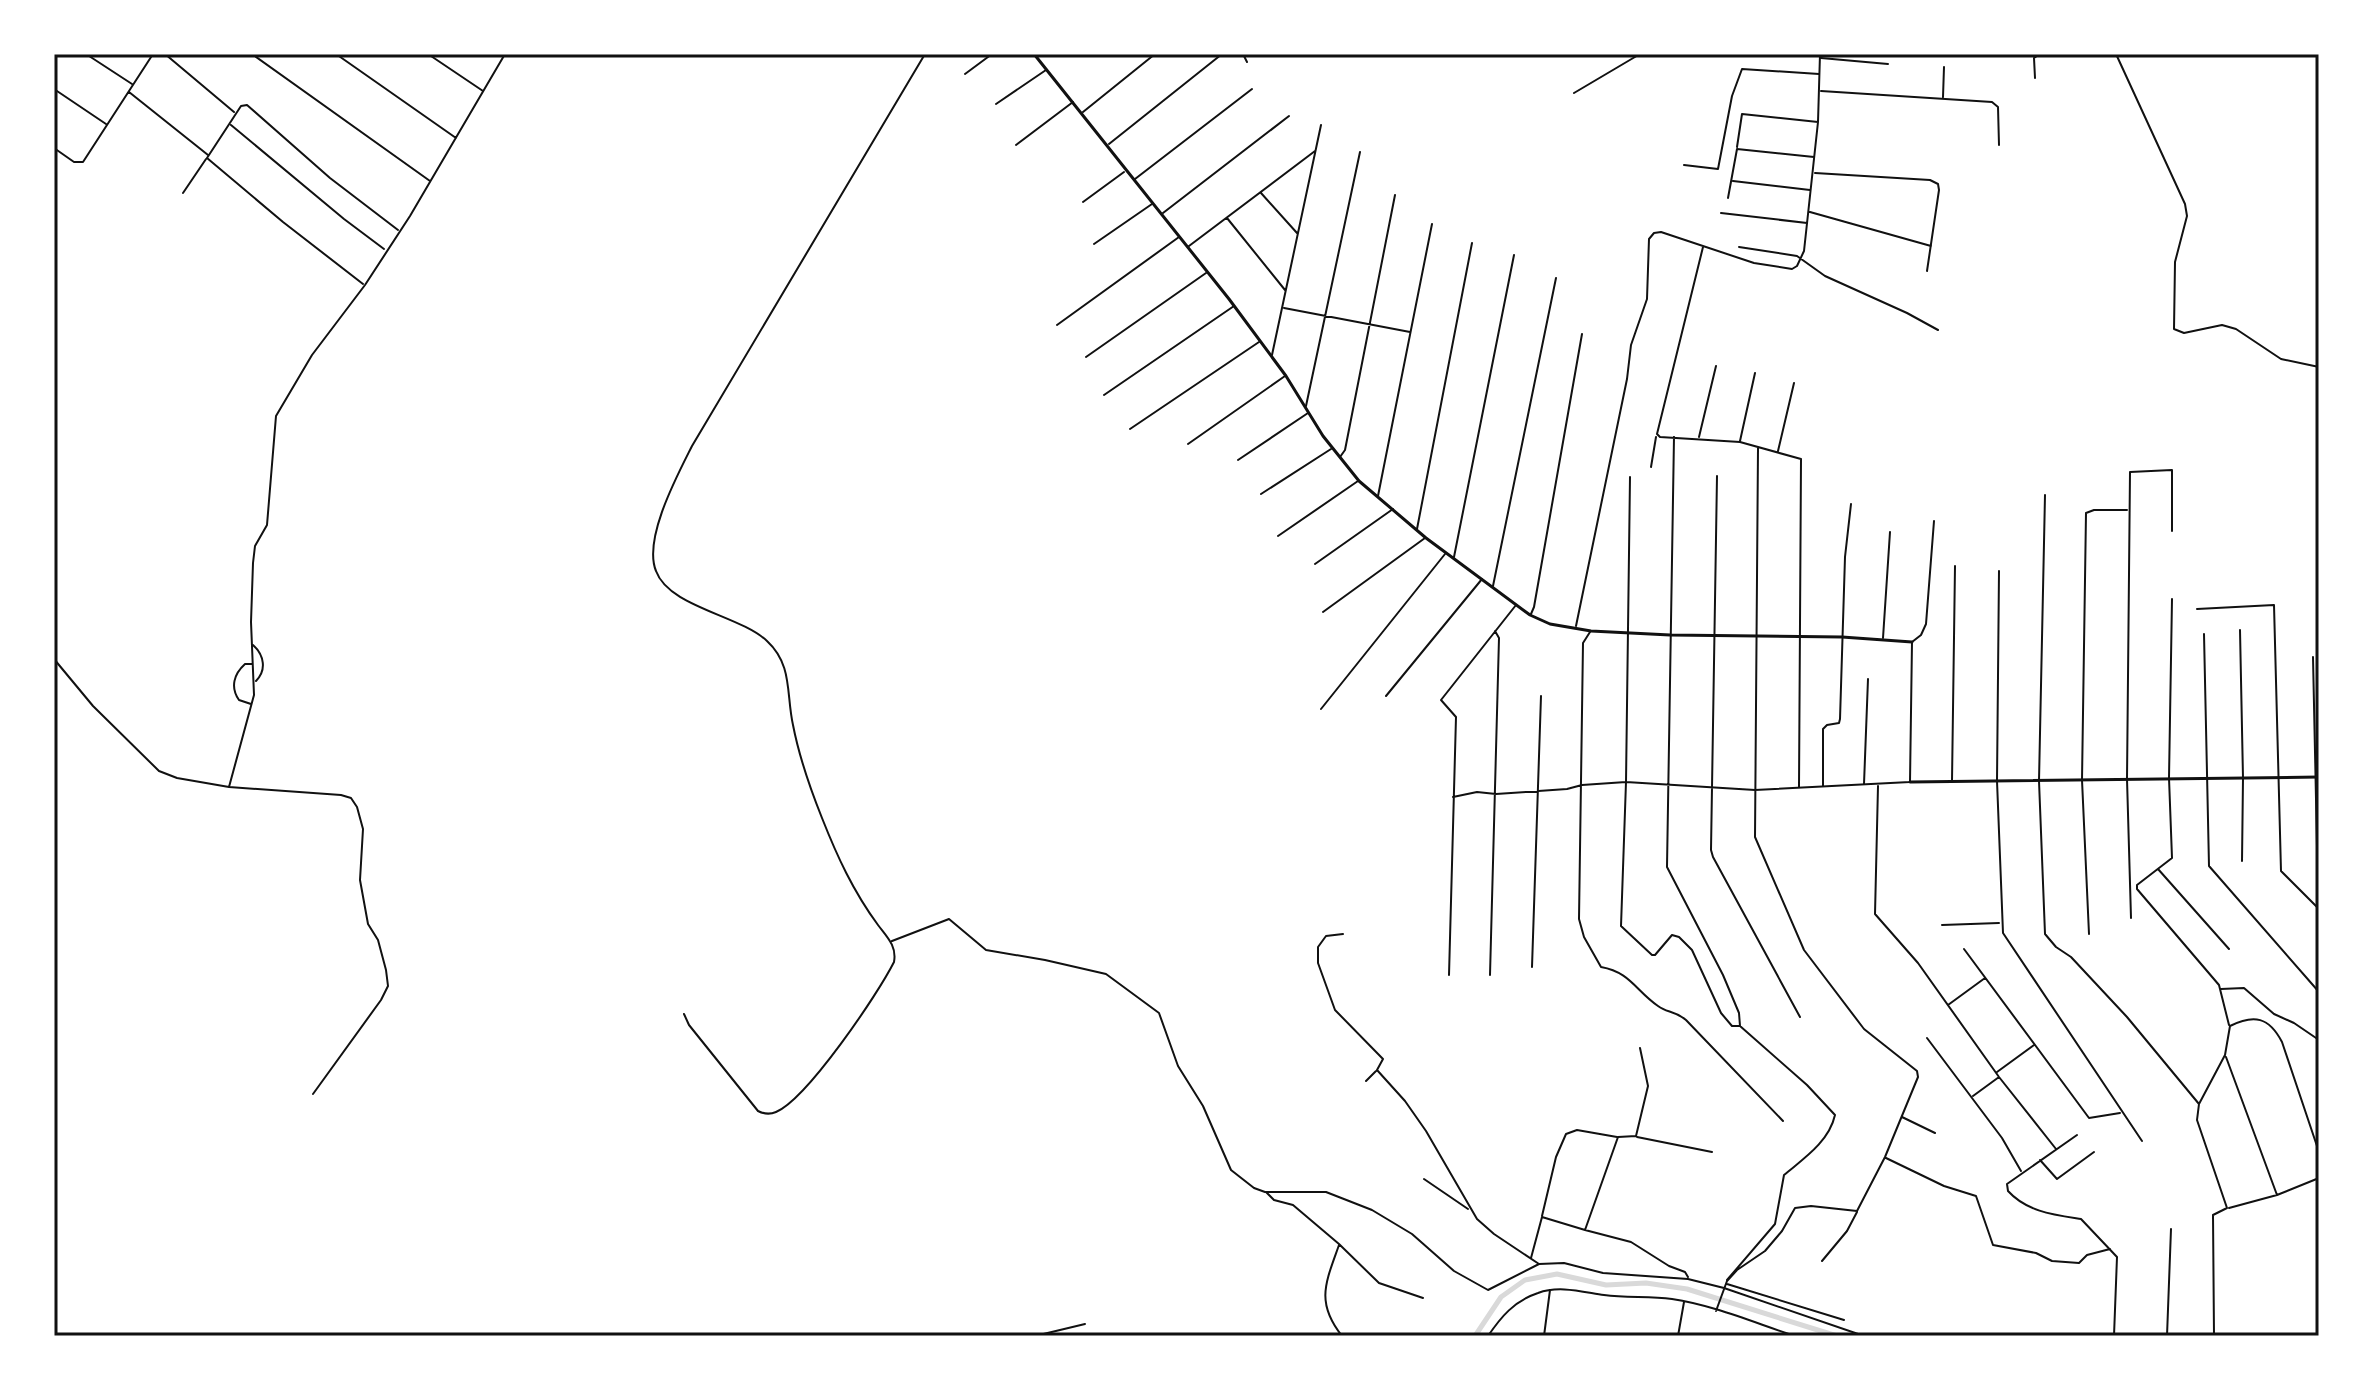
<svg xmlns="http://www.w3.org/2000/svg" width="2373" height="1390" font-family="'Roboto Condensed',sans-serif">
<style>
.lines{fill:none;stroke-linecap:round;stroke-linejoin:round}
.canal{stroke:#d9d9d9;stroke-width:5}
.minor{stroke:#111;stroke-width:2}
.tertiary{stroke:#111;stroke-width:3}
.neatline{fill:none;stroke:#111;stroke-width:3}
</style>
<rect width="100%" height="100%" fill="#fff"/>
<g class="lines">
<path class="canal" d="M1475,1336L1501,1297L1525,1280L1557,1274L1606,1285L1646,1283L1687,1289L1837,1336"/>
<path class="minor" d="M86,54L132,84
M165,54L234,112
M252,54L430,181
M336,54L456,138
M428,54L483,91
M1243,54L1247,62
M2116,54L2185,204L2187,216L2175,262L2174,329L2184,333L2222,325L2236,329L2281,359L2319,367
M1821,58L1888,64
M965,74L992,54
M2035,78L2034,58L2040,54
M54,89L106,124
M1821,91L1992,102L1998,107L1999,145
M129,92L208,155
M1574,93L1640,54
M1943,97L1944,67
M996,104L1046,70
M1083,112L1155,54
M231,125L344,219L384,249
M1109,144L1222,54
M1016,145L1073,102
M1737,147L1742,114L1818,122
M54,148L74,162H83L153,54
M1684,165L1718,169L1732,96L1742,69L1819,74
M1815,173L1930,180L1938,184L1939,190L1927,271
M1135,179L1252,89
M1733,181L1810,190
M183,193L206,159
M1261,193L1297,233
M1728,198L1737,149L1814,157
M1083,202L1124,172
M1810,212L1931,246
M1163,213L1289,116
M1721,213L1807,223
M1227,218L1285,290
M1094,244L1152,204
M1189,246L1315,151
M1703,247L1657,434L1660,437L1740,442L1801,459L1799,787
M1739,247L1797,256L1825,276L1907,313L1938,330
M363,284L283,222L207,158L241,106L247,105L330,178L398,230
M1284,308L1410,332
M1057,325L1179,237
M1272,355L1321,125
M1086,357L1206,273
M1104,395L1234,306
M1306,406L1360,152
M1130,429L1259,342
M1674,437L1667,867L1723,975L1739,1013L1740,1026L1807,1085L1835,1115C1829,1142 1803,1159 1784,1175L1775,1224L1727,1280
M1699,437L1716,366
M1740,441L1755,373
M1188,444L1285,376
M1778,451L1794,383
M1340,457L1345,450L1395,195
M1238,460L1308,413
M1651,467L1656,437
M1717,476L1711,850L1713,857L1800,1017
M1630,477L1626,782L1621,926L1652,955H1655L1672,935L1679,937L1692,950L1721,1013L1732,1026H1739
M1261,494L1331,449
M2045,495L2039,781L2045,934L2056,947L2071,957L2127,1017L2199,1104
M1378,496L1432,224
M1417,529L1472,243
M1278,536L1358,481
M1454,557L1514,255
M1315,564L1393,509
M1999,571L1997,781L2003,933L2142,1141
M1493,586L1556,278
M2172,599L2169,778L2172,858L2137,885V889L2219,985L2229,1025
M2197,609L2274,605L2281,871L2319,909
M1323,612L1425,538
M1531,614L1534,607L1582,334
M1576,626L1627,379L1631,345L1647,299L1649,239L1654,233L1661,232L1754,263L1792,269L1797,266L1804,251L1818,122L1820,54
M2240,630L2243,778L2242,861
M1590,632L1583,643L1579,919L1584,937L1601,967C1630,972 1636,991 1658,1006C1667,1013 1674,1010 1686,1020L1783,1121
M2204,634L2209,866L2319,992
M1883,638L1890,532
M253,645C264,655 267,670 256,681
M2313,657L2317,846
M54,659L93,706L159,771L177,778L229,787L341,795L351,798L357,807L363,829L360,880L368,924L378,940L386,970L388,986L381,1000L313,1094
M1386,696L1482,579
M251,704L239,700C230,687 234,674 245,664H252
M1321,709L1445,554
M1952,781L1955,566
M1864,784L1868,679
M1823,786V729L1827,725L1839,723L1840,719L1845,557L1851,504
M1878,786L1875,914L1918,963L1999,1077L2056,1149
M229,787L254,695L251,622L253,563L255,546L267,525L276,416L312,355L365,285L410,216L505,54
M1453,797L1477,792L1496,794L1567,789L1582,785L1626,782L1755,790L1910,782L1912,642L1921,635L1926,624L1934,521
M2158,869L2229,949
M2131,918L2127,779L2130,472L2172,470V531
M1942,925L1999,923
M1343,934L1326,936L1318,947V963L1335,1010L1383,1059L1377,1070L1405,1101L1426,1131L1477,1219L1494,1234L1539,1264L1564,1263L1603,1273L1688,1279L1724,1288L1864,1336
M2089,934L2082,780L2086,513L2094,510H2127
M892,941L949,919L986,950L1045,960L1106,974L1159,1013L1178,1066L1203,1106L1231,1170L1254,1188L1265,1192H1326L1372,1210L1412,1234L1454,1271L1488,1290L1539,1264
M1964,949L2089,1118L2120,1113
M1532,967L1541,696
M1449,975L1456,717L1441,700L1516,605
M1490,975L1499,638L1495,631
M2221,989L2244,988L2274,1014L2294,1023L2319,1040
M1948,1005L1985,978
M684,1014L689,1025L758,1111C764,1114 769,1115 776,1112C807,1099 878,994 894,962C897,946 887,937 878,925C853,891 837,856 822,818C810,788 799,756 793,725C786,694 793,665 767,641C739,615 669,607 656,571C643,539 677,476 692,446L925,54
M1927,1038L2002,1138L2021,1171
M2226,1057L2277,1195
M1997,1072L2034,1045
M1366,1081L1376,1071
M1973,1096L1999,1077
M1902,1117L1935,1133
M2077,1135L2007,1184L2008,1191C2027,1212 2055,1215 2081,1219L2117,1257L2114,1336
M1637,1137L1712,1152
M1886,1158L1944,1186L1976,1196L1993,1245L2036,1253L2052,1261L2079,1263L2087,1255L2110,1249
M2040,1160L2057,1179L2094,1152
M1424,1179L1468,1209
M1266,1192L1274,1200L1293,1205L1339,1244L1379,1283L1423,1298
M2229,1208L2277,1195L2319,1178
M1542,1216L1556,1157L1566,1134L1577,1130L1617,1137
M1585,1230L1631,1242L1669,1266L1685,1272L1688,1277
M1339,1245C1326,1282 1315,1302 1342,1336
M1531,1258L1542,1217L1585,1230L1618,1137L1636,1136L1648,1086L1640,1048
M1822,1261L1847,1231L1857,1212
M1727,1284L1844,1320
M1716,1311L1727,1281L1737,1270L1765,1251L1782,1231L1795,1208L1811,1206L1857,1211L1885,1157L1918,1077L1917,1071L1864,1029L1804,950L1755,837L1758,448
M1035,1336L1085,1324
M1488,1336C1501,1317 1514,1301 1538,1293C1559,1285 1583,1292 1604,1295C1627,1298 1649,1296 1672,1299C1713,1305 1755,1323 1795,1336
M1544,1336L1550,1290
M1678,1336L1684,1302
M2167,1336L2171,1229
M2214,1336L2213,1215L2227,1208L2197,1120L2199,1104L2225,1055L2230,1026C2254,1014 2269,1017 2282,1042L2319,1152"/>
<path class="tertiary" d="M1034,54L1229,299L1286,376L1323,436L1359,481L1426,538L1530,615L1550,624L1591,631L1670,635L1842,637L1912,642
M1910,782L2319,777"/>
</g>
<rect width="2373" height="1390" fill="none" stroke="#ffffff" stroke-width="112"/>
<rect x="56" y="56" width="2261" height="1278" class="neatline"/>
</svg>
